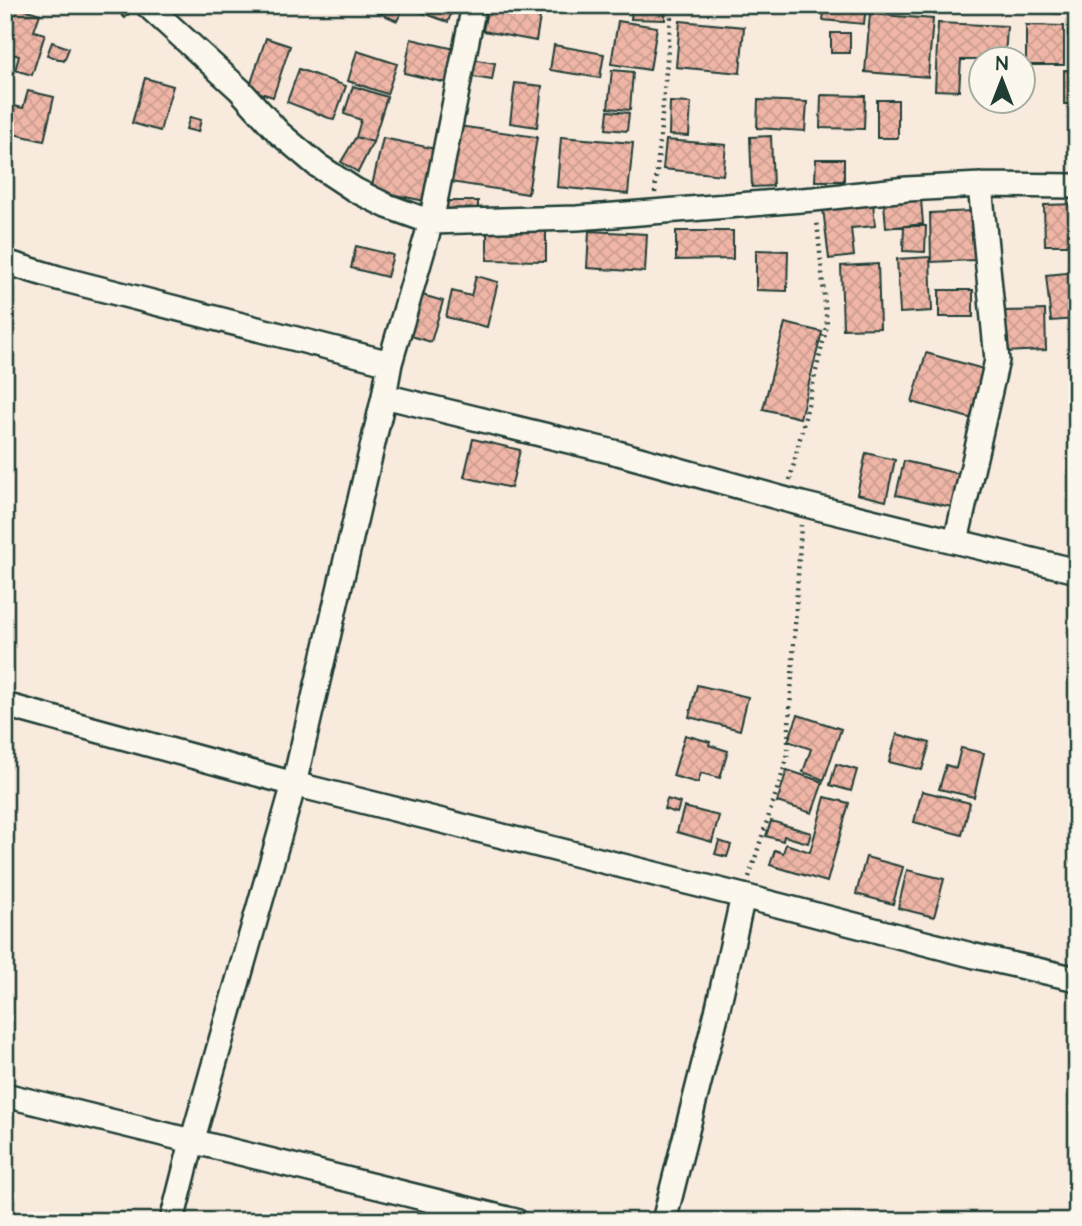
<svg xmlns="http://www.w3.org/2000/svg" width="1082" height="1226" font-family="'Architects Daughter',sans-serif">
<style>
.building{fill:url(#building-cross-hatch);stroke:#1f3d34;stroke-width:2}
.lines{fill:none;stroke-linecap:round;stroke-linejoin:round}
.street-casing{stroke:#1f3d34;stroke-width:28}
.path{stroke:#1f3d34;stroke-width:4.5;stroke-dasharray:2 5;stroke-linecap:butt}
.street{stroke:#fbf7ec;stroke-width:23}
</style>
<defs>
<pattern id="building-cross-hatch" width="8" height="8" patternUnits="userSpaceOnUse" patternTransform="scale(1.75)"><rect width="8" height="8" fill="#efb6a7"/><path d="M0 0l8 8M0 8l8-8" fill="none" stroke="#cc9d90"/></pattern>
</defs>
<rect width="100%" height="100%" fill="#f9eade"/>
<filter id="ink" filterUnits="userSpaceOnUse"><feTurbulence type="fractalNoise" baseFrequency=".0143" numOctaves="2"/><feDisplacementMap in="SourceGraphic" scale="14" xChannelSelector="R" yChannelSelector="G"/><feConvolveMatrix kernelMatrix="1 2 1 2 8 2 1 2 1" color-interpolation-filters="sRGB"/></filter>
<g filter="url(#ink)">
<path class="building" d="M111,5H134L135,7L125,18Z
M362,5H405L397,21Z
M423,5H454L448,22L420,12Z
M488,5H542L536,41L483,31Z
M632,5H665V20L631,19Z
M825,5H866L864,24L823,20Z
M1031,5H1064V14L1031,12Z
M17,7L40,14L34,31L45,34L32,75L15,70L19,56L5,52V23L11,25Z
M870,14L933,19L928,77L865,72Z
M618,21L657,27L650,70L611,64Z
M680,21L744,27L740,73L676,67Z
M938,23L1007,26L1005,60H961L959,91L935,90Z
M1073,24H1077V49L1072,50V36H1068V30H1073Z
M1026,25L1064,26V65H1026Z
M831,33H850V53H831Z
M266,38L290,46L273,97L249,89Z
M411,39L455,49L447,83L404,73Z
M52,42L69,48L64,61L47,55Z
M554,45L604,54L600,78L550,70Z
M357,51L397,64L387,94L348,81Z
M471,59L495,63L492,80L468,76Z
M299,69L346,86L334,120L287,102Z
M612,70L633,72L630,110L608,108Z
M1064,70L1077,71V104H1064Z
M145,78L173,86L160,131L132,123Z
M515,83L542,86L537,127L510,123Z
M353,86L387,97L373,142L356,137L361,120L344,114Z
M28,91L54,97L44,141L5,132L10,105L23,108Z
M821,95L865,96L864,129L820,128Z
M758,100L807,102L805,131L757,128Z
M877,100H898V138H877Z
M670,102L691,103L689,136L669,135Z
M608,111L629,113L627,131L606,129Z
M190,117L201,120L198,132L186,129Z
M458,126L537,137L528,194L450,182Z
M771,136L773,186L752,187L750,137Z
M356,137L373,142L358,172L341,162Z
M561,137L633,143L628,194L557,187Z
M383,138L436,149L425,201L371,190Z
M666,140L726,145L723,175L663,169Z
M816,159H844V181H815Z
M921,199L923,224L886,228L884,202Z
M447,201H478V216H447Z
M873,202L875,226L851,228L854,256L829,259L823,208Z
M1077,204V245H1045L1044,205Z
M973,211L975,260L931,262L930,213Z
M904,226H926L925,252L903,251Z
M487,228L546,229V261L487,260Z
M589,231L647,234L645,272L587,268Z
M676,231H733V259L676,260Z
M356,246L393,255L387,277L351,268Z
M756,250L788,251L787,291L756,290Z
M930,257L932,311L900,313L897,259Z
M878,264L880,328L843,329L841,266Z
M1077,272V319L1051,321L1046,275Z
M476,276L498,282L487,327L446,317L452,291L471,296Z
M939,290H973V317H939Z
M419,294L443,301L431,342L408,335Z
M1045,310L1046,350L1003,352V311Z
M785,323L822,332L800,418L763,409Z
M926,353L987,370L973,419L912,402Z
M473,439L520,450L511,488L464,477Z
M866,453L895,460L886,501L857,494Z
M904,461L960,474L952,507L896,495Z
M697,685L748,697L740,730L689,717Z
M798,715L841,729L824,780L803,772L811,749L788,741Z
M897,734L930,743L922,770L889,762Z
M685,735L710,742L709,745L728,751L720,778L701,773L698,783L673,776Z
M961,748L984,753L974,797L939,789L946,765L956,768Z
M836,764L857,770L851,791L830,785Z
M787,770L823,782L812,813L777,802Z
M922,791L970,803L962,835L914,822Z
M825,797L849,803L827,882L770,865L775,850L783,853L786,844L810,852Z
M667,799L680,803L677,813L664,809Z
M684,807L719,816L712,842L677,832Z
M771,821L811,833L808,843L784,836L783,841L766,836Z
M719,841L731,845L727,857L715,854Z
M866,857L903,867L893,904L856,894Z
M907,870L944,879L934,917L898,908Z"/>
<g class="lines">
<defs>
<path id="street" d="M147,5L240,90L279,133L317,165L355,190L387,206L431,222L577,218L814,199L907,189L980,185L1077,186
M5,262L58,278L390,363
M384,396L618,453L802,504L1077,571
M956,541L997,360L980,185
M5,705L294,784L743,896L975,956L1077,979
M5,1095L516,1221
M172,1221L192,1142L294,784L384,396L390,363L431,222L474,5
M664,1221L717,1012L743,896"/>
</defs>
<use href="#street" class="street-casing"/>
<path class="path" d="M655,193L672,5
M790,480L827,325L817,221
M749,877L787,759L801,525"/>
<use href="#street" class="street"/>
</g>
</g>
<rect width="1082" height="1226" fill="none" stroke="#fbf7ec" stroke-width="28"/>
<rect x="14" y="14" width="1054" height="1198" fill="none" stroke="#1f3d34" stroke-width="2.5" filter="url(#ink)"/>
<g transform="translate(1002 80)"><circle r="33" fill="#fbf7ec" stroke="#a3ada2" stroke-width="2"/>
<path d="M0-5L12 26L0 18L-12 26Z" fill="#1f3d34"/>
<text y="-10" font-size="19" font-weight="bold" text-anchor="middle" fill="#1f3d34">N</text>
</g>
</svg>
